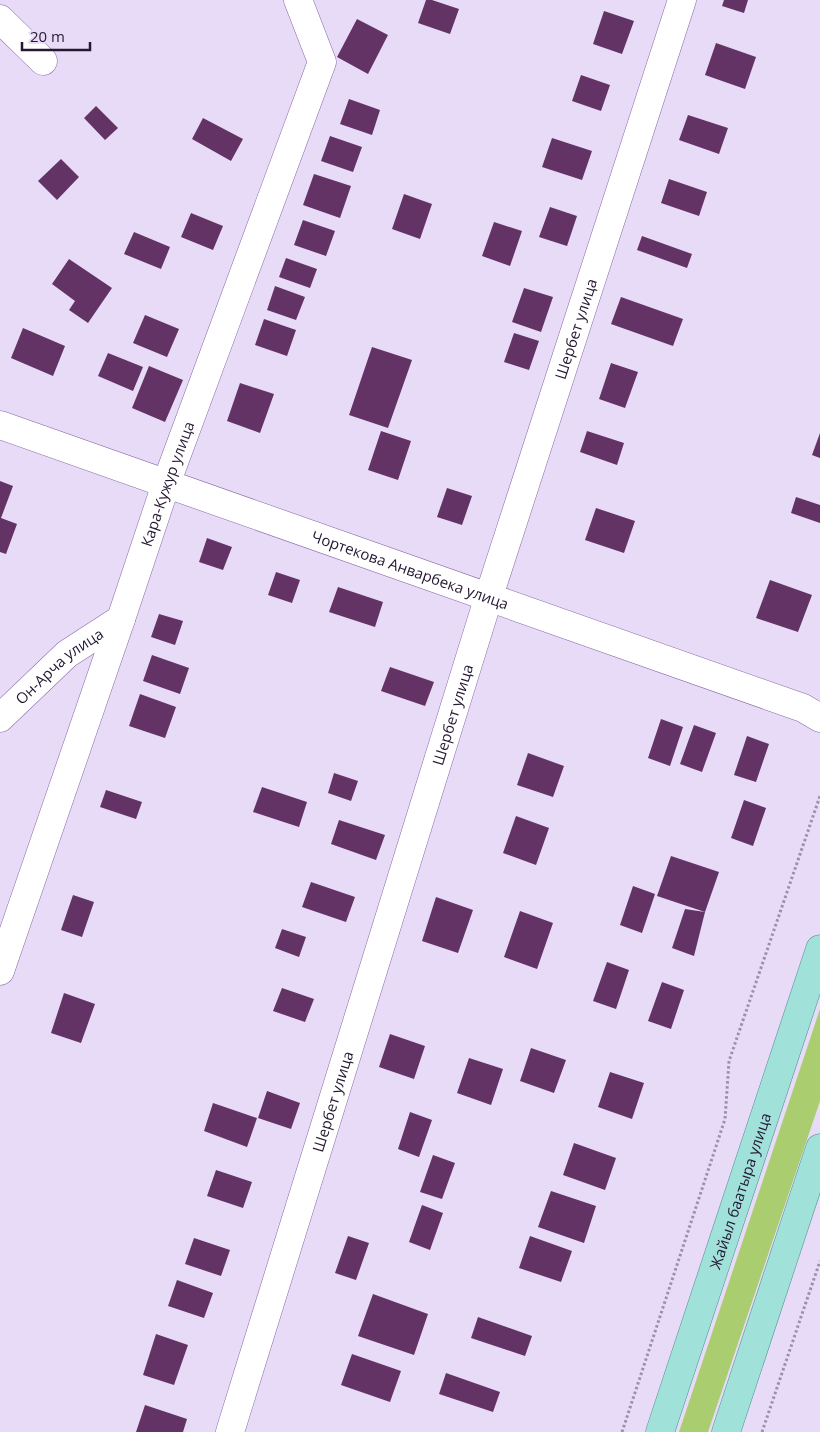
<svg xmlns="http://www.w3.org/2000/svg" width="820" height="1432" font-family="'Open Sans',sans-serif">
<style>
.green{fill:#a9cd6f}
.building{fill:#643365}
.lines{fill:none;stroke-linecap:round;stroke-linejoin:round}
.minor-casing{stroke:#8869a8;stroke-width:29}
.major-casing{stroke:#4b8e90;stroke-width:29}
.path{stroke:#9c8faa;stroke-width:3;stroke-dasharray:2.5 2.5;stroke-linecap:butt}
.minor{stroke:#fff;stroke-width:28}
.major{stroke:#a0e1da;stroke-width:28}
.labels{text-anchor:middle;dominant-baseline:central;stroke-width:5;stroke-linejoin:round;paint-order:stroke}
.street-label{font-size:15px;fill:#251832;stroke:#e8dbf7}
</style>
<rect width="100%" height="100%" fill="#e8dbf7"/>
<path class="green" d="M820,1009V1101L708,1432H679Z"/>
<path class="building" d="M426,0H432L459,9L450,34L418,23Z
M724,0H748L744,13L722,6Z
M604,11L634,21L622,54L593,44Z
M357,19L388,35L368,74L337,57Z
M716,43L756,57L745,89L705,75Z
M581,75L610,85L601,111L572,101Z
M349,99L380,110L372,135L340,124Z
M96,106L118,128L105,140L84,118Z
M688,115L728,128L719,154L679,140Z
M203,118L243,139L231,161L192,139Z
M330,136L362,147L353,172L321,161Z
M552,138L592,151L582,180L542,167Z
M61,159L79,177L57,200L38,181Z
M314,174L351,186L340,218L303,205Z
M669,179L707,192L699,216L661,203Z
M404,194L432,204L420,239L392,229Z
M550,207L577,216L567,246L539,237Z
M191,213L223,226L213,250L181,237Z
M303,220L335,231L326,256L294,245Z
M494,222L522,231L510,266L482,256Z
M134,232L170,247L161,269L124,254Z
M642,236L692,254L687,268L637,250Z
M286,258L317,269L310,288L279,277Z
M69,259L112,288L88,323L69,310L75,301L52,284Z
M275,286L305,297L296,320L267,310Z
M524,288L553,297L541,332L512,322Z
M621,297L683,319L673,346L611,324Z
M145,315L179,329L167,357L133,343Z
M264,319L296,330L287,356L255,345Z
M23,328L65,346L53,376L11,358Z
M514,333L539,341L529,370L504,362Z
M372,347L412,360L388,428L349,415Z
M108,353L143,367L133,391L98,376Z
M611,363L638,372L625,408L599,399Z
M149,366L183,380L165,422L132,408Z
M240,383L274,394L260,433L227,421Z
M381,431L411,441L398,480L368,470Z
M587,431L624,443L617,465L580,452Z
M820,433V458L812,455Z
M0,481L13,486L1,518L17,524L6,554L0,552Z
M447,488L472,496L462,525L437,517Z
M796,497L820,505V523L791,513Z
M596,508L635,521L624,553L585,540Z
M207,538L232,547L223,570L199,562Z
M276,572L300,580L292,603L268,595Z
M770,580L812,595L798,632L756,618Z
M338,587L383,602L375,627L329,612Z
M159,614L183,621L175,645L151,637Z
M152,655L189,668L180,694L143,681Z
M390,667L434,682L425,706L381,691Z
M140,694L176,707L165,738L129,726Z
M661,719L683,727L670,766L648,758Z
M694,725L716,733L702,772L680,764Z
M747,736L769,744L756,782L734,775Z
M528,753L564,766L553,797L517,785Z
M334,773L358,781L351,801L328,793Z
M262,787L307,802L299,827L253,812Z
M106,790L142,802L136,819L100,807Z
M744,800L766,808L753,846L731,838Z
M516,816L549,828L536,865L503,853Z
M339,820L385,835L376,860L331,844Z
M671,856L719,872L705,912L657,896Z
M311,882L355,897L346,922L302,907Z
M633,886L655,894L642,933L620,925Z
M73,895L94,902L82,937L61,930Z
M436,897L473,910L458,953L422,941Z
M685,909L705,912L694,956L672,948Z
M520,911L553,923L537,969L504,957Z
M282,929L306,937L299,957L275,948Z
M607,962L629,970L616,1009L593,1001Z
M662,982L684,990L671,1029L648,1021Z
M282,988L314,999L305,1022L273,1011Z
M64,993L95,1004L81,1043L51,1033Z
M390,1034L425,1046L414,1079L379,1067Z
M531,1048L566,1060L554,1093L520,1081Z
M469,1058L503,1069L491,1105L457,1093Z
M610,1072L644,1083L632,1119L598,1107Z
M267,1091L300,1103L291,1129L258,1118Z
M213,1103L257,1118L247,1147L204,1131Z
M410,1112L432,1120L419,1157L398,1149Z
M574,1143L616,1158L605,1190L563,1175Z
M433,1155L455,1163L442,1199L420,1192Z
M216,1170L252,1182L243,1208L207,1196Z
M551,1191L596,1206L584,1243L538,1227Z
M422,1205L443,1213L430,1250L409,1242Z
M348,1236L369,1243L356,1280L335,1273Z
M530,1236L572,1251L561,1282L519,1268Z
M194,1238L230,1250L221,1276L185,1264Z
M177,1280L213,1293L204,1318L168,1306Z
M373,1294L428,1314L414,1355L358,1336Z
M478,1317L532,1336L525,1356L471,1338Z
M156,1334L188,1345L174,1385L143,1375Z
M352,1354L401,1371L390,1402L341,1385Z
M446,1373L500,1392L493,1412L439,1394Z
M145,1405L187,1419L183,1432H136Z"/>
<g class="lines">
<defs>
<g id="minor">
<path d="M0,19L43,61"/>
<path id="s1" d="M0,425L803,708L820,718"/>
<path id="s2" d="M0,718L67,654L121,619"/>
<path id="s3" d="M0,971L121,619L166,484L322,62L298,0"/>
<path id="s4" d="M230,1432L489,596L682,0"/>
</g>
<g id="major">
<path id="s5" d="M660,1432L820,949"/>
<path d="M726,1432L820,1148"/>
</g>
</defs>
<use href="#minor" class="minor-casing"/>
<use href="#major" class="major-casing"/>
<path class="path" d="M622,1432L725,1119L729,1061L820,796
M762,1432L820,1261"/>
<use href="#minor" class="minor"/>
<use href="#major" class="major"/>
</g>
<g class="labels">
<g class="street-label">
<text stroke="none"><textPath href="#s4" startOffset="1156">Шербет улица</textPath></text>
<text stroke="none"><textPath href="#s3" startOffset="515">Кара-Кужур улица</textPath></text>
<text stroke="none"><textPath href="#s1" startOffset="435">Чортекова Анварбека улица</textPath></text>
<text stroke="none"><textPath href="#s2" startOffset="79">Он-Арча улица</textPath></text>
<text stroke="none"><textPath href="#s4" startOffset="751">Шербет улица</textPath></text>
<text stroke="none"><textPath href="#s4" startOffset="346">Шербет улица</textPath></text>
<text stroke="none"><textPath href="#s5" startOffset="254">Жайыл баатыра улица</textPath></text>
</g>
</g>
<path d="M22 42v8h68v-8" fill="none" stroke="#251832" stroke-width="2.5"/>
<text x="30" y="42" font-size="15" fill="#251832" stroke="#e8dbf7" stroke-width="4" paint-order="stroke">20 m</text>
</svg>
